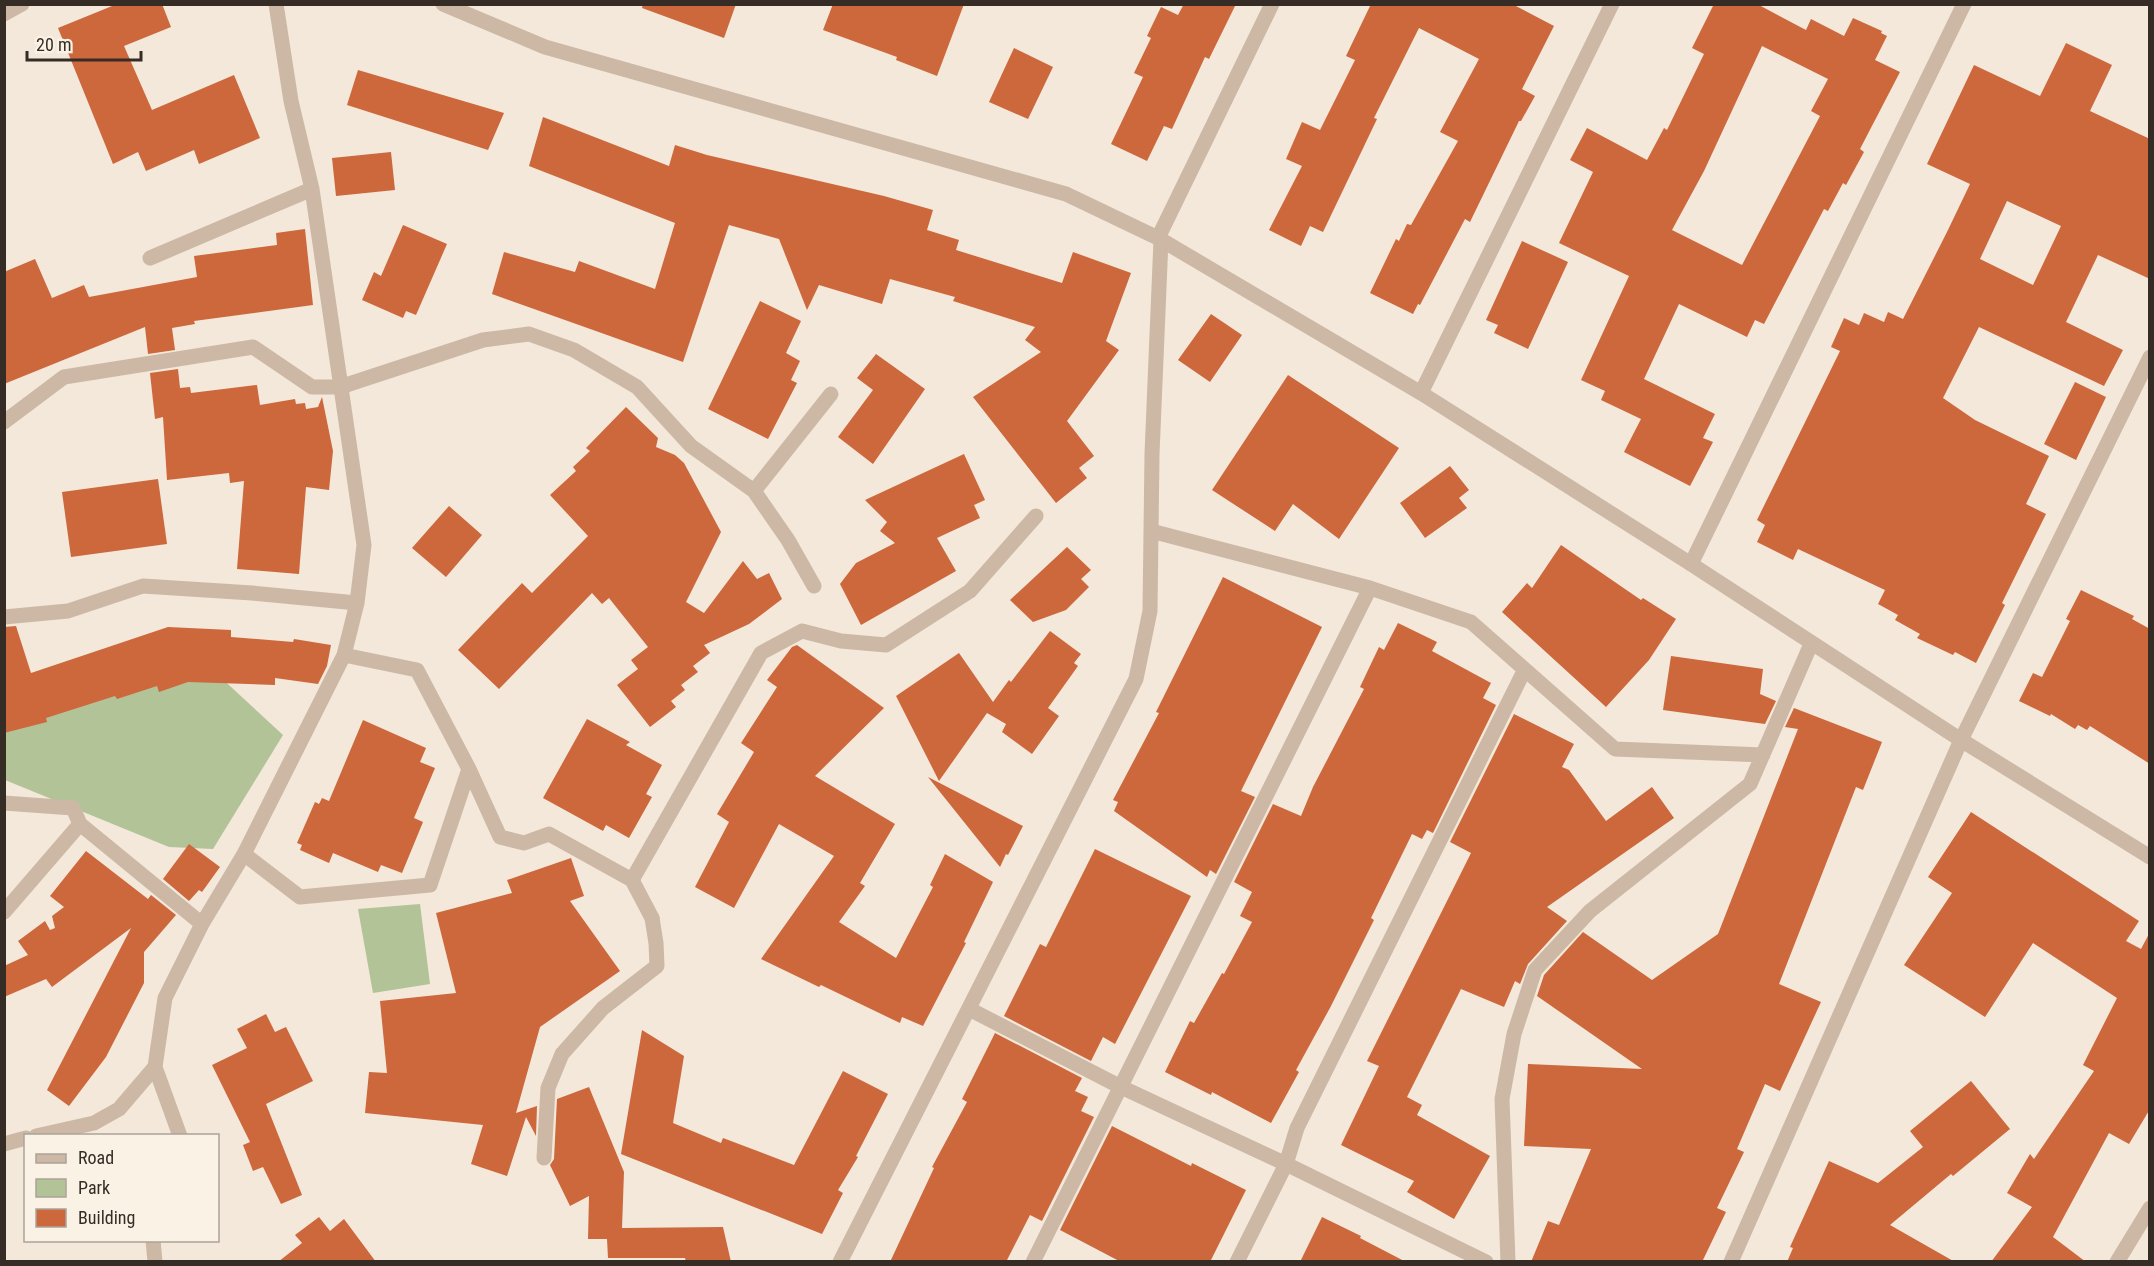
<svg xmlns="http://www.w3.org/2000/svg" width="2154" height="1266" font-family="'Roboto Condensed',sans-serif">
<style>
.green{fill:#b2c398}
.building{fill:#cd673c;fill-rule:evenodd}
.lines{fill:none;stroke-linecap:round;stroke-linejoin:round}
.service{stroke:#ccb8a4;stroke-width:15}
.minor{stroke:#ccb8a4;stroke-width:15}
.tertiary{stroke:#ccb8a4;stroke-width:15}
</style>
<rect width="100%" height="100%" fill="#f3e8d9"/>
<path class="green" d="M179,639L283,735L213,849L169,847L5,780V689Z
M420,904L430,984L373,993L358,909Z"/>
<path class="building" d="M117,4H162L171,27L124,46L152,110L234,75L260,138L199,164L194,150L146,171L138,152L113,164L58,28Z
M643,4H736L724,38L642,8Z
M833,4H964L937,76L896,60L897,57L823,30Z
M1184,4H1236L1209,59L1205,57L1172,129L1164,126L1147,161L1111,144L1143,77L1134,73L1151,38L1147,36L1161,7L1178,15Z
M1371,4H1512L1554,26L1522,89L1535,96L1521,121H1519L1470,222L1465,219L1420,305L1418,304L1413,314L1370,293L1396,239L1399,241L1407,224L1411,225L1458,141L1440,132L1479,59L1419,28L1374,118L1377,119L1323,232L1310,226L1301,246L1269,230L1302,166L1286,159L1302,122L1320,130L1355,60L1346,56Z
M1714,4H1757L1806,30L1811,19L1844,36L1853,18L1882,31L1881,33L1887,36L1875,60L1900,72L1860,149L1864,152L1846,185L1843,183L1828,211L1824,209L1764,324L1755,320L1747,337L1679,304L1644,379L1715,414L1703,438L1713,442L1690,486L1624,452L1641,419L1601,400L1605,391L1581,380L1629,276L1559,243L1593,172L1570,160L1587,128L1647,160L1664,128L1667,130L1704,54L1692,48ZM1762,46L1828,79L1811,111L1820,116L1742,265L1672,230L1704,171Z
M2066,43L2112,65L2090,111L2150,139V279L2098,255L2066,322L2123,350L2104,386L1979,327L1943,398L1975,420L2049,456L2026,504L2046,514L2002,603L2005,605L1976,663L1955,652L1953,655L1917,638L1920,634L1895,620L1898,615L1878,604L1885,590L1798,549L1793,560L1757,542L1765,525L1757,520L1840,351L1831,347L1844,318L1859,325L1864,313L1884,322L1888,312L1903,319L1947,232L1970,184L1927,164L1974,65L2040,96ZM2007,201L2061,226L2033,285L1980,259Z
M1014,48L1053,67L1028,119L989,102Z
M358,70L504,113L488,150L347,105Z
M543,117L669,166L675,145L707,155L884,196L933,210L927,230L959,240L956,250L1062,283L1073,252L1131,273L1106,341L1119,350L1067,421L1094,456L1079,468L1087,478L1056,503L973,397L1041,352L1025,340L1035,327L953,301L955,297L890,279L882,304L819,285L807,310L779,239L729,225L683,362L492,294L504,252L575,272L579,261L655,289L675,223L529,166Z
M391,152L395,190L336,196L332,158Z
M403,225L447,244L416,315L406,311L403,318L362,300L374,272L381,276Z
M305,229L313,305L194,321L195,324L172,328L175,350L148,354L145,327L4,384V272L35,259L52,298L84,285L89,297L197,277L194,256L277,245L276,233Z
M1522,241L1568,262L1528,349L1494,333L1498,325L1486,320Z
M760,301L801,321L786,353L800,361L791,380L797,383L768,439L708,409Z
M1211,314L1242,335L1210,382L1178,360Z
M876,354L925,389L873,464L838,437L873,390L857,378Z
M178,369L180,388L190,387L191,393L257,385L260,405L295,399L296,404L305,403L306,409L318,407L322,397L333,451L329,490L306,487L299,574L237,569L244,481L230,483L229,473L167,480L163,417L155,419L150,373Z
M1288,375L1399,448L1339,539L1293,504L1275,531L1212,490Z
M2075,382L2106,397L2076,460L2044,444Z
M626,407L658,438L656,447L675,455L684,463L721,532L686,602L704,613L743,561L757,579L769,573L782,599L749,624L704,645L710,653L693,666L698,672L681,685L685,690L671,701L676,707L650,727L617,685L638,669L631,660L648,647L609,598L602,604L592,593L499,689L458,650L522,583L532,593L588,536L550,495L576,471L573,467L590,451L586,448Z
M964,454L985,500L974,505L980,518L937,538L956,571L861,625L840,584L856,563L895,543L880,531L887,522L865,500Z
M1450,466L1469,490L1459,498L1467,508L1425,538L1400,503Z
M158,479L167,544L71,557L62,492Z
M449,506L482,535L446,577L412,548Z
M1561,545L1641,600L1643,598L1676,619L1649,660L1606,707L1502,612L1527,583L1532,588Z
M1067,547L1091,570L1081,579L1089,587L1066,610L1033,622L1010,600Z
M1223,577L1322,627L1241,791L1255,797L1216,874L1210,870L1207,877L1114,811L1118,802L1113,800L1159,713L1156,712Z
M2081,590L2134,616L2132,619L2150,629V764L2090,726L2087,730L2078,725L2075,729L2051,714L2050,716L2019,701L2033,673L2042,677L2070,621L2066,619Z
M1398,623L1437,642L1432,651L1491,683L1483,698L1496,705L1433,833L1427,830L1422,839L1412,834L1371,918L1374,920L1331,1006L1296,1070L1299,1072L1271,1123L1212,1092L1211,1095L1165,1072L1190,1021L1194,1023L1222,973L1224,974L1252,922L1240,916L1252,892L1234,882L1273,804L1301,816L1313,787L1364,689L1360,687L1379,647L1384,650Z
M16,626L31,673L168,627L231,630V637L293,642L294,639L331,645L327,666L318,684L275,678V685L188,682L159,692L157,686L117,699L115,696L46,718L47,722L4,733V627Z
M1050,631L1081,654L1074,663L1078,666L1048,708L1059,716L1032,754L1002,732L1006,724L987,713L939,781L896,696L959,653L993,702L1009,680L1011,682Z
M797,645L884,708L815,776L895,824L860,883L865,886L839,922L896,958L933,887L930,885L945,854L993,882L964,942L966,943L923,1026L902,1017L900,1023L821,985L819,987L761,959L834,856L779,824L734,908L695,887L729,822L717,814L754,752L741,743L777,687L767,680L792,647Z
M1671,656L1763,669L1760,694L1776,701L1765,724L1663,710Z
M1794,708L1882,742L1863,790L1856,787L1779,984L1821,1002L1780,1091L1765,1084L1737,1149L1744,1152L1717,1208L1726,1212L1702,1262H1531L1548,1221L1559,1225L1591,1149L1524,1146L1528,1064L1642,1069L1537,996L1544,975L1583,932L1652,980L1718,934L1798,729L1785,727Z
M1514,714L1574,744L1562,767L1569,770L1606,821L1652,787L1674,818L1547,907L1567,921L1528,964L1520,984L1515,981L1504,1007L1461,989L1407,1097L1422,1105L1417,1115L1490,1156L1454,1219L1407,1192L1414,1181L1341,1145L1379,1066L1367,1061L1471,853L1450,842Z
M587,719L630,742L626,745L662,765L646,794L652,797L629,838L606,825L603,831L543,798Z
M363,720L426,748L420,762L435,768L414,818L423,822L402,873L381,865L378,872L333,853L329,863L300,850L302,845L297,843L315,802L319,804L322,798L329,801Z
M928,777L1023,826L1008,855L1006,854L1000,867Z
M1971,812L2139,921L2126,941L2141,949L2150,932V1109L2129,1144L2109,1133L2053,1237L2086,1262H1991L2032,1207L2007,1193L2030,1154L2034,1159L2094,1071L2083,1065L2117,998L2033,943L1985,1017L1904,965L1952,893L1928,877Z
M189,844L220,867L202,892L199,890L189,901L163,879Z
M1095,849L1191,896L1115,1044L1103,1037L1091,1061L1004,1016L1040,944L1046,947Z
M86,851L148,899L151,895L176,915L144,952V983L106,1057L69,1106L47,1090L131,928L52,987L46,979L4,997V966L28,955L18,941L45,921L50,930L55,928L52,916L64,907L50,896Z
M571,858L584,896L570,901L620,971L540,1027L516,1113L537,1106L536,1136L526,1117L507,1176L471,1164L483,1125L365,1113L369,1072L387,1073L380,1001L456,993L436,913L512,893L507,880Z
M266,1014L275,1032L286,1027L313,1081L266,1104L302,1195L281,1204L263,1167L253,1171L243,1145L250,1142L212,1065L247,1048L237,1029Z
M642,1030L684,1056L673,1123L721,1143L723,1138L794,1165L843,1071L888,1094L856,1156L858,1157L838,1190L843,1193L822,1234L621,1154Z
M995,1033L1082,1078L1075,1091L1088,1097L1081,1111L1094,1117L1042,1221L1030,1215L1006,1262H890L934,1168L932,1167L967,1102L962,1099Z
M1971,1081L2010,1129L1953,1176L1951,1174L1890,1225L1955,1262H1787L1793,1248L1790,1247L1829,1161L1878,1183L1923,1147L1910,1131Z
M589,1087L624,1172L622,1228L723,1227L731,1262H686L685,1258H608L607,1239H588L589,1196L570,1206L550,1165L554,1159L557,1099Z
M1112,1126L1191,1166L1192,1163L1246,1190L1210,1262H1121L1060,1230Z
M319,1217L330,1231L344,1219L376,1262H278L302,1243L295,1235Z
M1322,1217L1361,1236L1360,1238L1406,1262H1300Z"/>
<g class="lines">
<path class="service" d="M4,422L64,377L253,347L312,387H340L483,340L529,334L574,350L637,387L691,446L754,491L788,540L814,586
M754,491L831,394
M632,880L761,653L802,631L841,641L886,645L970,591L1036,516
M544,1158L548,1088L562,1054L603,1008L657,966L656,943L652,918"/>
<path class="minor" d="M4,14L22,4
M1158,238L1272,4
M150,258L312,189
M1421,393L1612,4
M1151,531L1370,588L1471,622L1615,749L1763,755
M1691,564L1964,4
M4,617L68,611L143,586L252,593L357,603
M344,655L417,670L469,769L500,837L524,843L549,834L632,880L652,918
M4,803L73,808L80,824L202,924
M244,854L300,897L430,885L469,769
M4,912L80,824
M969,1009L1121,1087L1286,1164L1486,1262
M36,1136L94,1123L119,1109L155,1067
M180,1136L155,1067L165,998L202,924L244,854L344,655L357,603L364,545L312,189L291,101L276,4
M4,1144L26,1138
M153,1240L155,1262
M840,1262L1136,679L1150,611L1152,454L1161,240
M1033,1262L1370,588
M1237,1262L1286,1164L1297,1128L1524,671
M1508,1262L1502,1099L1514,1034L1535,970L1590,911L1750,784L1811,644
M1731,1262L1961,740L2150,357"/>
<path class="tertiary" d="M443,4L545,47L1066,194L1158,238L1421,393L1691,564L1961,740L2150,857
M2117,1262L2150,1208"/>
</g>
<rect width="2154" height="1266" fill="none" stroke="#362c26" stroke-width="12"/>
<rect x="24" y="1134" width="195" height="108" fill="#faf2e5" stroke="#aca399" stroke-width="1.5"/>
<rect x="36" y="1154" width="30" height="9" fill="#ccb8a4" stroke="#aca399" stroke-width="1.5"/>
<text x="78" y="1164" font-size="18" fill="#362c26">Road</text>
<rect x="36" y="1179" width="30" height="18" fill="#b2c398" stroke="#aca399" stroke-width="1.5"/>
<text x="78" y="1194" font-size="18" fill="#362c26">Park</text>
<rect x="36" y="1209" width="30" height="18" fill="#cd673c" stroke="#aca399" stroke-width="1.5"/>
<text x="78" y="1224" font-size="18" fill="#362c26">Building</text>
<path d="M27 51v9h114v-9" fill="none" stroke="#362c26" stroke-width="3"/>
<text x="36" y="51" font-size="18" fill="#362c26" stroke="#faf2e5" stroke-width="4.5" paint-order="stroke">20 m</text>
</svg>
